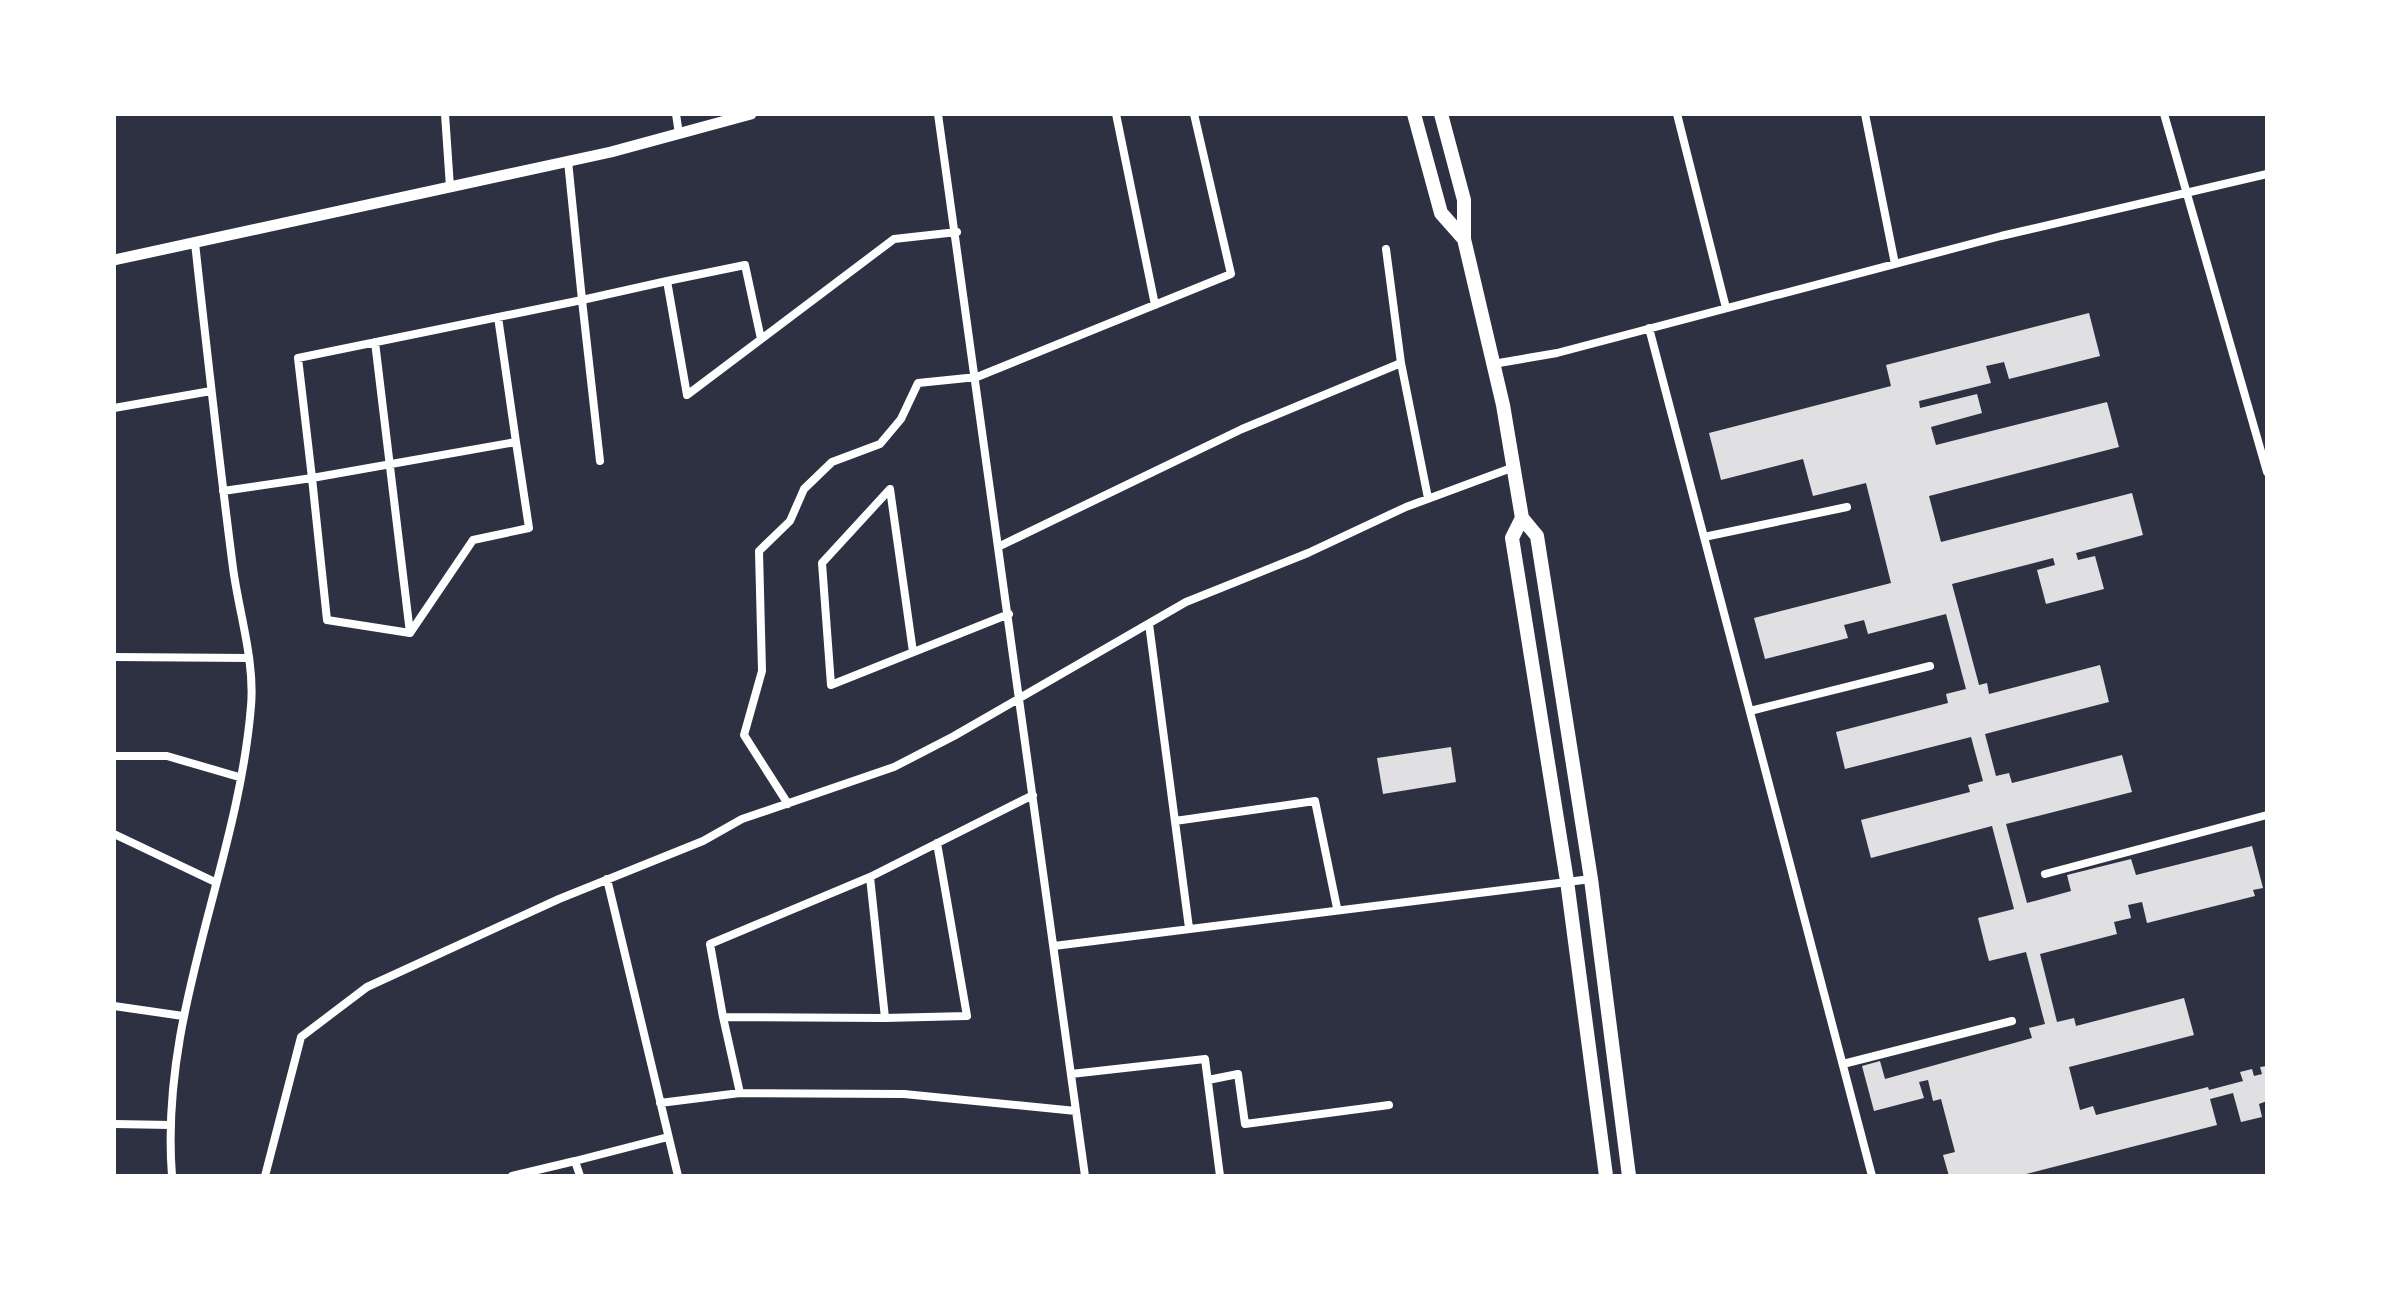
<svg xmlns="http://www.w3.org/2000/svg" width="2381" height="1290" font-family="Mulish,sans-serif">
<style>
.building{fill:#e0e0e3}
.lines{fill:none;stroke-linecap:round;stroke-linejoin:round}
.minor{stroke:#fff;stroke-width:8}
.tertiary{stroke:#fff;stroke-width:11}
.trunk{stroke:#fff;stroke-width:14}
</style>
<rect width="100%" height="100%" fill="#2d3142"/>
<path class="building" d="M2089,313L2100,356L2009,379L2004,362L1986,366L1991,383L1919,401L1920,408L1977,394L1982,413L1931,427L1936,445L2107,402L2119,447L1929,496L1941,542L2132,493L2143,535L2076,553L2078,560L2095,556L2104,589L2046,604L2037,570L2055,565L2053,558L1952,584L1979,685L1987,683L1989,694L2100,665L2109,702L1985,734L1996,776L2009,773L2012,783L2122,755L2132,792L2006,824L2027,903L2071,891L2067,875L2131,859L2136,875L2252,846L2263,888L2253,890L2255,896L2147,923L2142,902L2128,905L2131,918L2114,922L2117,934L2040,954L2057,1022L2074,1018L2076,1026L2184,998L2194,1035L2069,1067L2080,1110L2093,1106L2096,1115L2208,1087L2209,1090L2243,1081L2240,1072L2252,1069L2254,1076L2262,1074L2260,1067L2267,1066V1101L2259,1104L2262,1117L2241,1122L2233,1093L2210,1099L2217,1125L2018,1176H1949L1943,1155L1955,1152L1941,1099L1933,1101L1928,1080L1919,1082L1924,1098L1874,1111L1862,1066L1880,1061L1885,1079L2032,1038L2029,1028L2045,1024L2026,952L1989,961L1986,950L1978,918L2014,909L1992,826L1871,858L1861,820L1970,792L1968,785L1983,781L1971,737L1845,769L1836,732L1948,703L1946,694L1966,689L1946,614L1868,634L1864,620L1844,625L1848,638L1765,659L1754,618L1891,583L1866,483L1813,496L1803,459L1721,480L1709,433L1891,386L1886,365Z
M1451,747L1456,782L1383,794L1377,758Z"/>
<g class="lines">
<path class="minor" d="M445,114L450,187
M676,114L679,134
M938,114L1085,1176
M1116,114L1155,305
M1677,114L1726,308
M1865,114L1895,264
M2164,114L2267,472
M568,161L582,300L667,281L687,395L894,239L957,232
M1386,249L1401,363L1428,498
M667,281L745,265L761,339
M498,317L516,442L312,478L298,358L582,300L600,461
M1649,328L1872,1176
M375,342L410,633
M1493,364L1557,353L2001,236L2267,174
M114,408L211,391
M223,491L312,478L327,620L410,633L473,540L529,528L516,442
M1704,537L1847,507
M1000,546L1242,429L1401,363
M1149,624L1189,928
M913,652L890,489L822,563L831,685L1009,614
M114,657L249,658
M1750,711L1930,666
M114,756H167L239,777
M788,804L744,735L762,671L759,551L790,521L804,489L832,462L880,444L901,419L918,383L977,377L1231,274L1194,114
M1175,821L1315,801L1337,908
M114,834L215,882
M937,843L967,1016L885,1018L870,877L1033,795
M2045,874L2267,815
M870,877L710,944L723,1017L885,1018
M607,879L678,1176
M1054,946L1591,879
M114,1006L183,1016
M1843,1064L2012,1021
M1071,1074L1205,1059L1220,1176
M1208,1080L1238,1074L1245,1124L1389,1105
M740,1093L904,1094L1076,1111
M660,1103L740,1093L723,1017
M114,1124L171,1125
M172,1176C159,1012 238,866 251,706C255,661 239,613 233,568C219,460 207,352 195,243
M265,1176L301,1037L367,987L559,899L703,841L742,819L894,767L954,736L1186,602L1308,553L1406,507L1514,467
M512,1176L575,1161
M580,1176L575,1161L668,1137"/>
<path class="tertiary" d="M114,260L611,152L751,114"/>
<path class="trunk" d="M1414,114L1441,213L1464,239
M1441,114L1464,200V239L1503,405L1522,518L1537,536L1591,879L1629,1176
M1522,518L1512,538L1567,881L1606,1176"/>
</g>
<rect width="2381" height="1290" fill="none" stroke="#ffffff" stroke-width="232"/>
</svg>
